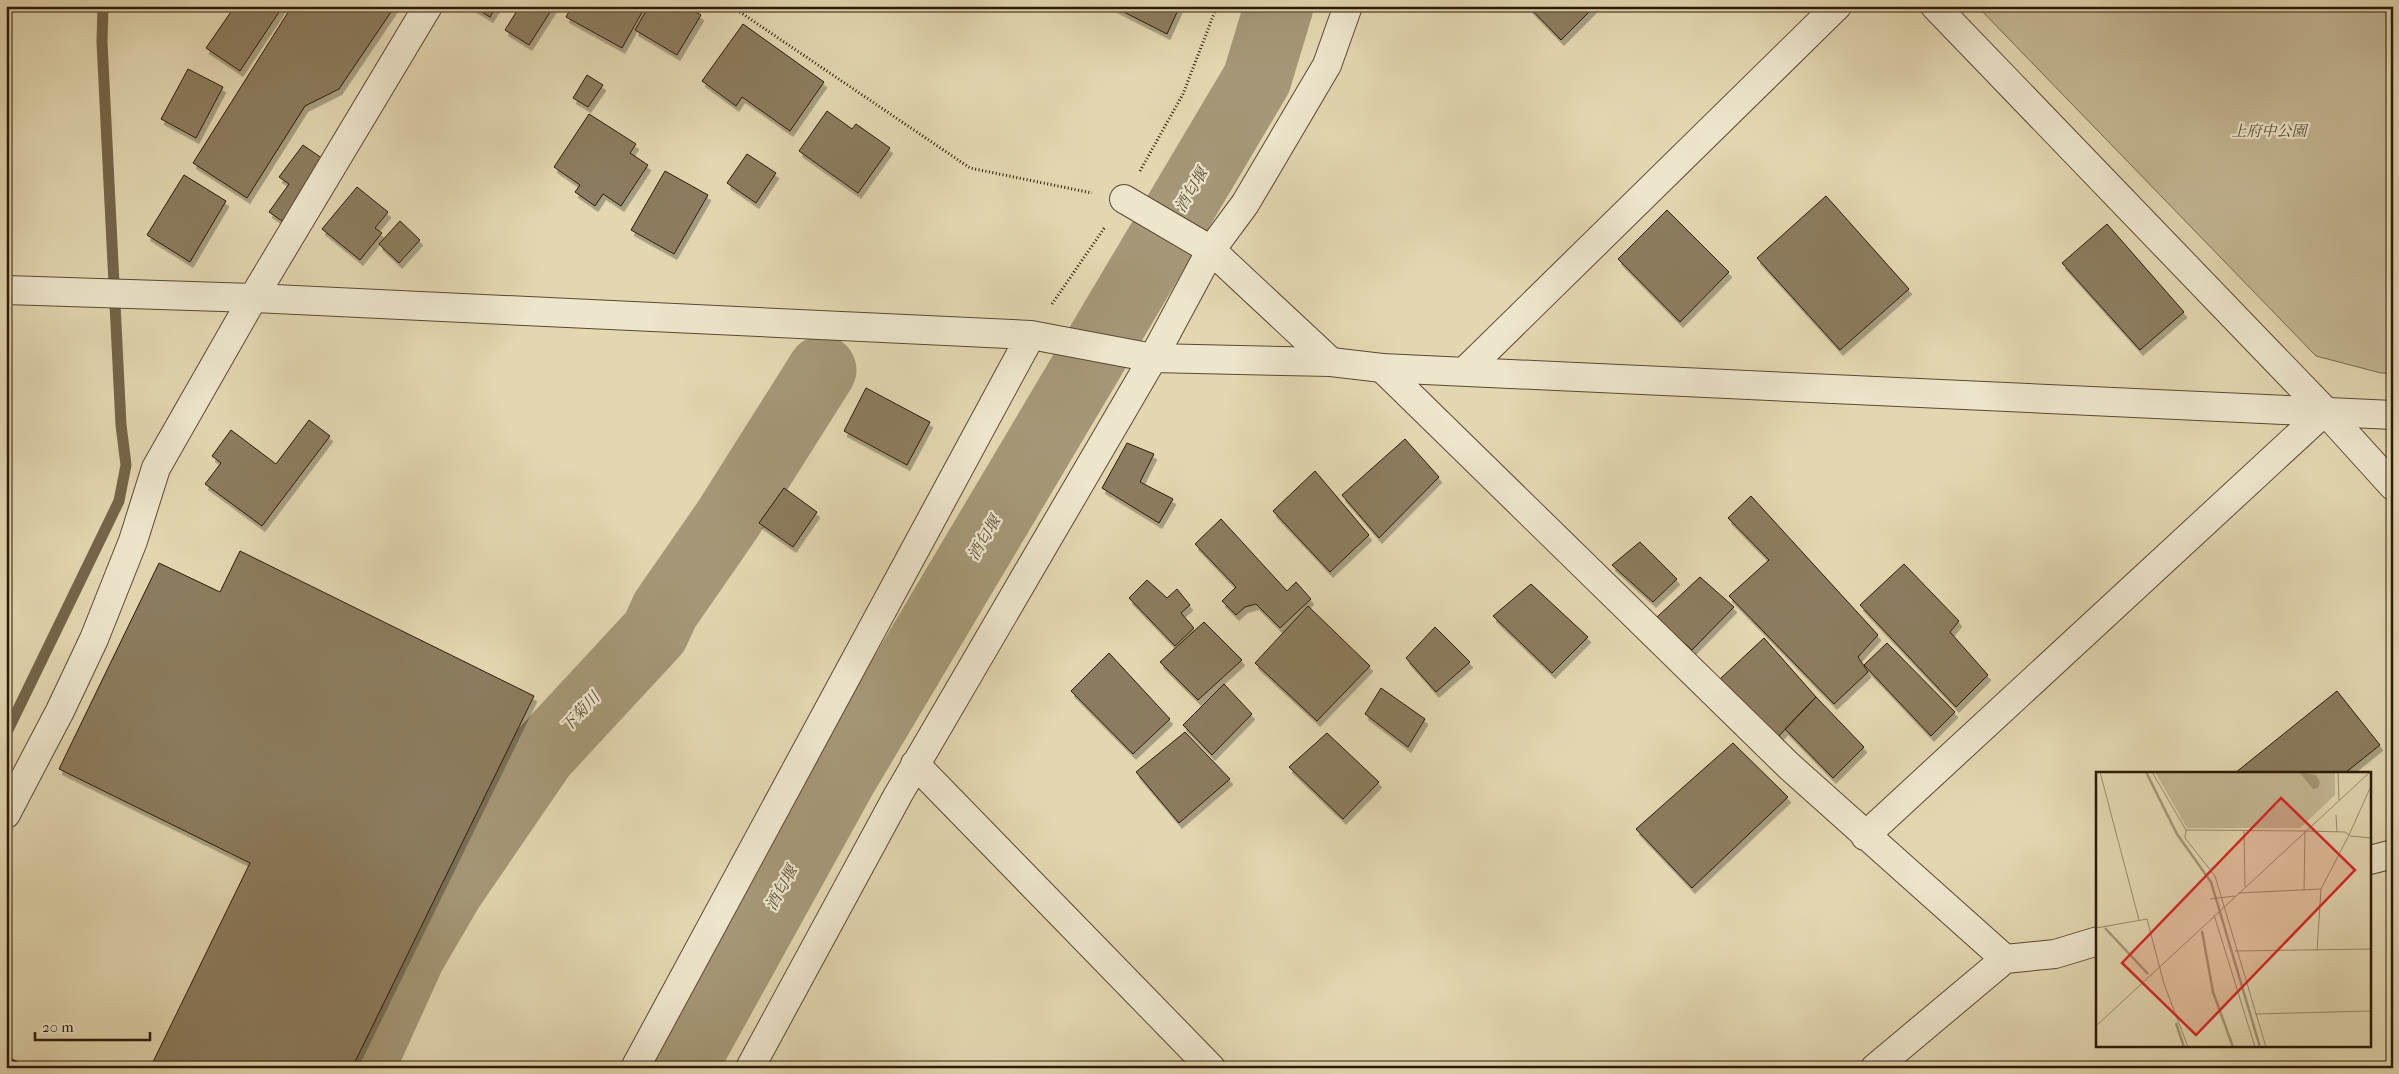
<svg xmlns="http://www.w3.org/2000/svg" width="2399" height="1074" font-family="'IM FELL French Canon','Noto Serif JP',serif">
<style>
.green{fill:#c4b794;stroke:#78684d}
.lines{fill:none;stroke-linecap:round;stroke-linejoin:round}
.stream{stroke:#75654a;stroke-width:11}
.river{stroke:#a59777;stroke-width:69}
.building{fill:#8c7c5f;stroke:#2d1a06;filter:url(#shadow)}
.minor-casing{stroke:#5a4931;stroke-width:30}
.tertiary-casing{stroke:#5a4931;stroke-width:30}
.path{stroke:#2d1a06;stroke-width:3;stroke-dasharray:1 2.5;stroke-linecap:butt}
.minor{stroke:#ede5cc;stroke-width:28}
.tertiary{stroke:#ede5cc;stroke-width:28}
.labels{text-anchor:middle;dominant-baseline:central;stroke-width:4.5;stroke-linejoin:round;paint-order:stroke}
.park-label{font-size:15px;font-style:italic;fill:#5a4931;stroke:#ede5cc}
.water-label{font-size:16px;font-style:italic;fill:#5d4c33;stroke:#ede5cc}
.inset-river{fill:none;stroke:#a59777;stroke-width:2.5}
.inset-road{fill:none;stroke:#9a8b6d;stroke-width:1}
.view{fill:#d62828;fill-opacity:0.15;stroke:#d62828;stroke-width:2.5}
.inset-edge{fill:none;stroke:#2d1a06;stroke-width:2.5}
</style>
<defs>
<filter id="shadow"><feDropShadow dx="3" dy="5.5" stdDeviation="0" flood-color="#0004"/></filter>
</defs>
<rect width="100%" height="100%" fill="#e3d7b1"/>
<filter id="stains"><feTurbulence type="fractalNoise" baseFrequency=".004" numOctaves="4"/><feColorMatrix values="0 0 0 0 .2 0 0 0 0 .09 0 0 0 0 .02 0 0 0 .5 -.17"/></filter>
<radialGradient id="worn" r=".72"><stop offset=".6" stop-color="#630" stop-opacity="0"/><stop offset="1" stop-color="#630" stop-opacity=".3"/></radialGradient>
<path class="green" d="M1977,6H2393V373H2381L2316,356Z"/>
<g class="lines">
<path class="stream" d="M6,734L119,501L126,465L121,425L102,42L103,6"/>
<path class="river" d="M360,1068L411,955L449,890L542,754L655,632L665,610L728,519L822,370
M682,1068L841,780L1257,79L1279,6"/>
</g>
<path class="building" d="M235,6H283L240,71L206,48Z
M292,6H395L339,89L305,106L247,198L193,163Z
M472,6H497L490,17Z
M520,6H554L529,45L505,30Z
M572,6H643L645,7L622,48L566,17Z
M649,6H686L701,15L677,55L635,30Z
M1112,6H1175L1179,8L1167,34Z
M1528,6H1595L1561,40Z
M743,24L824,82L790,131L742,97L736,106L702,81Z
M188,69L223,87L196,138L161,119Z
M587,75L603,85L588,107L573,98Z
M827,111L852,129L856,124L890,148L858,193L799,151Z
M589,114L636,144L630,153L648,165L621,206L603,194L595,206L575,192L580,185L554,167Z
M303,145L326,161L282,221L269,212L289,184L279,177Z
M747,154L776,173L756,203L727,183Z
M665,171L708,195L674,254L631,230Z
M184,175L226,201L190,262L147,235Z
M357,187L388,212L375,228L382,233L360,260L322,229Z
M1826,196L1909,289L1840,350L1757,258Z
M1667,210L1729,272L1680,322L1618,259Z
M400,221L420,240L399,263L379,244Z
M2107,224L2184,312L2140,350L2062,263Z
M866,388L930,422L907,465L844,431Z
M309,420L330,436L262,526L205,484L221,463L212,456L231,430L276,464Z
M1405,439L1439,477L1379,538L1342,495Z
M1127,443L1154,454L1140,482L1173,499L1159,523L1102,488Z
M1315,471L1369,535L1330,572L1273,511Z
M784,488L817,512L793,547L759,523Z
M1751,496L1878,635L1858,657L1868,672L1834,704L1729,596L1769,560L1728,518Z
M1221,519L1287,591L1296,582L1311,599L1280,628L1256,604L1245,607L1236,615L1222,601L1236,587L1195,544Z
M1640,542L1677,579L1653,602L1612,565Z
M240,551L534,696L352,1068H150L250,863L59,769L159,563L220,592Z
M1904,564L1959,621L1950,632L1988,675L1956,707L1860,605Z
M1700,577L1734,607L1692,650L1656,618Z
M1147,580L1167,598L1177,589L1190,605L1181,613L1194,628L1175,646L1129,598Z
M1531,584L1588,637L1552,673L1493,616Z
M1308,606L1370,666L1317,721L1255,663Z
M1204,622L1242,660L1198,700L1160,662Z
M1435,627L1470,662L1436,692L1406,658Z
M1764,638L1816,697L1776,739L1720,679Z
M1887,643L1955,712L1931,736L1864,665Z
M1109,653L1170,719L1133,754L1071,691Z
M1224,684L1252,714L1212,755L1183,725Z
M1381,688L1425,719L1408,747L1365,714Z
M2337,691L2380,745L2345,773H2235Z
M1816,697L1864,747L1833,778L1785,729Z
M1185,732L1230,779L1179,823L1136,772Z
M1327,733L1379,782L1343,819L1289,767Z
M1733,743L1788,797L1692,888L1636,829Z
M6,1056L30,1068H6Z"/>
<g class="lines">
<defs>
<path id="minor" d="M1935,6L2325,411L2393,486
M1124,199L1211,250L1331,362
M1382,368L1789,766L2005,959L2055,954L2098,941
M1465,371L1837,6
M915,764L1211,1068
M6,814L60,711L94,639L133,541L156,468L253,298L428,6
M1865,836L2325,411
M2370,860L2393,854
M750,1068L898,795L1153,358L1211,250L1245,204L1327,65L1348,6
M1875,1068L2005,959"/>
<path id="tertiary" d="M6,290L253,298L1031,335L1153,358L1331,362L1382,368L2393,415
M635,1068L1031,335"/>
</defs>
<use href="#minor" class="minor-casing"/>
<use href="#tertiary" class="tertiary-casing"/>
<path class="path" d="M731,6L970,168L1092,193
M1140,171L1183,94L1217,6
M1052,304L1105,227"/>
<use href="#minor" class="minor"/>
<use href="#tertiary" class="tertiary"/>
</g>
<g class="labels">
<g class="park-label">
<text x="2269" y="131">上府中公園</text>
</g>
<g class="water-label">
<text transform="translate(1191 190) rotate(-59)">酒匂堰</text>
<text transform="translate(984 538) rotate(-59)">酒匂堰</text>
<text transform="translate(580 712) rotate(-47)">下菊川</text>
<text transform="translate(781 888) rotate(-61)">酒匂堰</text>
</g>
</g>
<g transform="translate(2096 772)">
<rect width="275" height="275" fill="#e3d7b1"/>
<path d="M59,0H239V23L204,56H91Z" fill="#c4b794"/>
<path d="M203,0L220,3L224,10L222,16L217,17Z" fill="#a59777"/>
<path class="inset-river" d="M50,0L81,62L115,110L164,275M9,156L52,202M106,159L117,220L137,275M80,251L88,275"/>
<path class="inset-road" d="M4,0L43,148M56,0L90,58L209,59L249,60L253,63L225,117L143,121M242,0L243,28M240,43L241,60M90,58L89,66L119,104L170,275M148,59L149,115M253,63L275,14M254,64L275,66M208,118L209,59M114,127L139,124M118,143L159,275M0,156L51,147L68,212L92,275M139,179L275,177M221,179L225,117M159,242L275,239M0,254L274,0"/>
<path class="view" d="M185,26L259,98L100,263L26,191Z"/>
<rect width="275" height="275" class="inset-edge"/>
</g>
<rect width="2399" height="1074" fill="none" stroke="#e3d7b1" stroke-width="25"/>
<rect x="8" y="8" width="2384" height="1059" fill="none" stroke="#2d1a06" stroke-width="2.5"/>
<rect x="12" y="12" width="2374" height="1049" fill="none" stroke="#2d1a06"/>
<path d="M35 1032v8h115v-8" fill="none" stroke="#2d1a06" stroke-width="2.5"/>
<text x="42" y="1032" font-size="15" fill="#2d1a06" stroke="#ede5cc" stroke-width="4" paint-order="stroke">20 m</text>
<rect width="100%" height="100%" filter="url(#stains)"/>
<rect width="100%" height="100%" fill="url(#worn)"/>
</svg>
